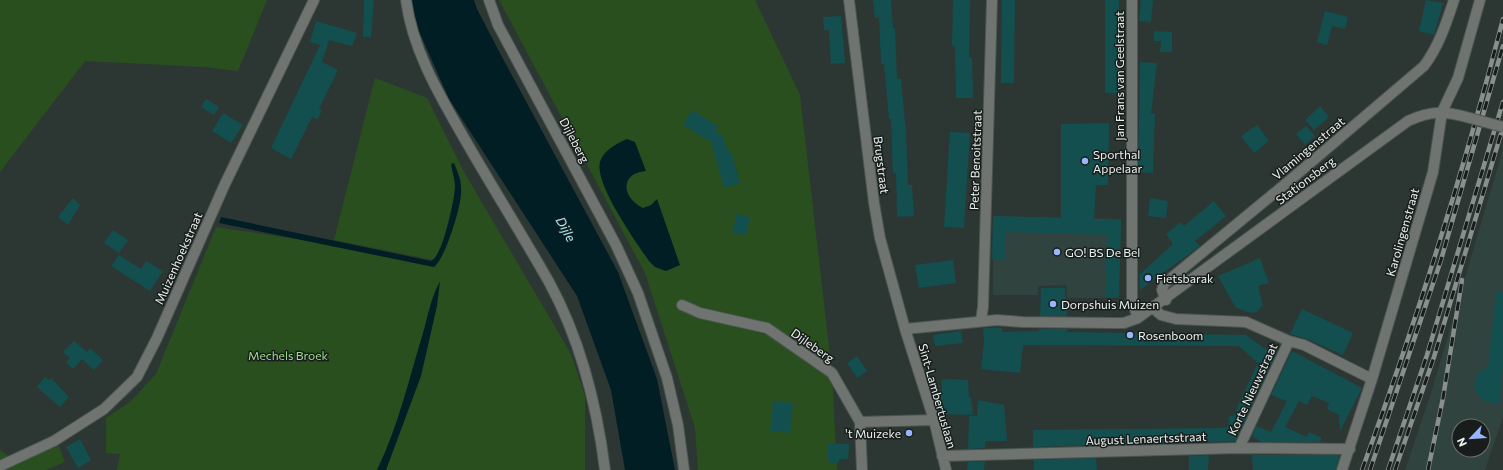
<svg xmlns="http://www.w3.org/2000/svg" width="1503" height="470" font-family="Commissioner,sans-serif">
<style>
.built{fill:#30433e;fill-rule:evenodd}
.green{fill:#2a4f1e}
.water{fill:#001e24}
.building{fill:#124f4e}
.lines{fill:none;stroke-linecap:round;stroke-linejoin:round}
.minor-casing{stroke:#4b5552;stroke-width:12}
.minor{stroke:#707471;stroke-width:10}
.rail-casing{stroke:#87908d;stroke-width:4.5}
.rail{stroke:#181d1b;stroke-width:3;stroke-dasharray:9;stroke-linecap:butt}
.minor-bridge-casing{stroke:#4b5552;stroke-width:12;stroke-linecap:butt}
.minor-bridge{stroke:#707471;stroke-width:10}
.poi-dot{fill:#97b6fd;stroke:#181d1b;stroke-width:1.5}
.labels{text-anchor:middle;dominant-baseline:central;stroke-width:3;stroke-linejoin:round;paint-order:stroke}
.street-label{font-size:12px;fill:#ebf2f0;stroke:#181d1b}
.poi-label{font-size:12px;fill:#ebf2f0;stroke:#181d1b;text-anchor:start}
.park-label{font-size:12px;fill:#9ede8c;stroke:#181d1b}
.water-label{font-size:13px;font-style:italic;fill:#a0ecfb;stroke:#181d1b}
</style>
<rect width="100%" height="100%" fill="#2c3734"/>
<path class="built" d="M1503,149V417L1485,470H1405L1431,393ZM1459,426H1483V450H1459Z
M993,216L1121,219L1119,298H1067L1066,285L1038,286V295H993Z"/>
<path class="green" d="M0,0H267L238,71L206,67L85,61L0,172Z
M499,0H755L800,95L832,373L837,470H698L695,428L645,273Z
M375,78L427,98L464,172L571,354L585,396V470H117L120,454L106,453V418L130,402L156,374L216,227L296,239L434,267L446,248L459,207L461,180L453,163L452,168L455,185L454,198L441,249L434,260L334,240Z
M59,446L65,462L46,470H0V450L17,462Z"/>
<path class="water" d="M411,0H474L477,9L501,55L618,272L657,379L675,470H625L611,390L577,296L449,99L418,29Z
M627,139L635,142L646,171C619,173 622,198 643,208L651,205L657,199L680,265L666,271L655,267L649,261C636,242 594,183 600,162C603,151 617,143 627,139Z
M454,163C458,173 462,182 461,193C461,207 445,259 434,267L219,223L221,217L431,261C443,256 455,199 455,186C455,179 452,171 451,164Z
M440,281L437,306L421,376L386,470H377C398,427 409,379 423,333C428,315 431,298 440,281Z"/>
<path class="building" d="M364,0H374L371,37H363Z
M873,0H891L893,28H895L897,79H901L906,133L908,185H912L914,216L897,217L896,173H893L891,119H889L884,64H881L879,17L875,18Z
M953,0H970L969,58H972L973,98H956L955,46L952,45Z
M1002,0H1015L1014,83H1001Z
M1105,0H1119V93H1105Z
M1141,0H1153L1151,22L1139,21Z
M1426,0L1443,3L1434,35L1419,31Z
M1325,11L1348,17L1345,29L1332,26L1327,45L1317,42Z
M841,16L845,63L831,64L829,30H824L823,17Z
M316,21L357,33L352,46L329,40L322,62L338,70L319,109L322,110L318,119L312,117L291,159L271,148L320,45L310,42Z
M1154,31L1172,32V52H1160L1161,41H1154Z
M1140,62L1157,63L1151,114H1155L1153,173L1138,172Z
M206,99L219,107L214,115L201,107Z
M1320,106L1329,117L1314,130L1305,120Z
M692,110L718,126L715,131L722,135L728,151H731L740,183L724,188L711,142L683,125Z
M223,113L243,125L231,143L212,131Z
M1109,123L1108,185H1096L1094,219H1121L1119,298L1105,297L1107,235L1006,232V260L992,259L993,216L1061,218V124Z
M1257,125L1269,141L1254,153L1241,136Z
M1306,126L1315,136L1305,145L1296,134Z
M950,132L970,133L964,228L944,227Z
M73,198L80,205L68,225L58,217Z
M1150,198L1168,201L1166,218L1148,216Z
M1214,201L1226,216L1195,241L1200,246L1140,290V274L1173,244L1166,234L1181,222L1184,226Z
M736,214L750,217L746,235L733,233Z
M113,230L128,240L119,253L104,243Z
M119,255L141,269L146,261L163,271L150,291L111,266Z
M1260,258L1269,283L1258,286L1263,305L1257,312L1251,313L1236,308L1218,276Z
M953,260L956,283L919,288L915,265Z
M1041,288H1065L1067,316H1040Z
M1496,292H1503V368L1499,404L1484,401L1477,394L1474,385L1477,374L1488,367Z
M1302,309L1353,333L1343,355L1307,339L1290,334Z
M983,328H1002V332L1039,331V329H1067V332L1246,335L1275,356L1235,441L1033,447V430L1227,428L1230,421L1228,419L1231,415L1233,416L1258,363L1239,346L1023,345L1020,373L981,369L984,341Z
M961,331L963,343L935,346L933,335Z
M74,341L87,352L90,348L103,360L94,370L82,359L73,369L66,362L70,358L63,352Z
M1292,351L1362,388L1340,431L1339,415L1327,409L1329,403L1312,396L1307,405L1299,401L1285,427L1307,437L1309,432L1322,438L1320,442H1261L1252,436L1256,426L1271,432L1287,401L1271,395Z
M857,356L867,371L857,378L847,363Z
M45,377L49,380L51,378L69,397L60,407L37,387Z
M942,379L968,380L969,398H971L973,415L940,414Z
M978,400L1004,405L1007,441H986L985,448L968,449L969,416H977Z
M773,401L793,403L790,433L770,431Z
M80,439L91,460L78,468L66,447Z
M828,443L849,444L848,459H839V463L827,462Z
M1209,455L1208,470H1189V456Z
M1252,455H1340L1336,470H1253Z
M1096,458L1097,470H1034V460Z
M985,461L984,470H967L968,462Z"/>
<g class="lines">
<defs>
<path id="minor" d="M406,0C412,47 437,91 460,131C489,182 520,231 549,282C580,339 597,406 605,470
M489,0L498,25L616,245L638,293L667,378L678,425L684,470
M849,0L874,203L880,238L905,329L934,420L946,470
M1132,0V301L1138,318
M1166,300L1162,290L1164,284L1289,181L1424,66C1439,46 1446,24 1454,0
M682,305L700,313L767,328L832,373L860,422
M1154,309L1161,315L1176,319L1246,322L1289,341L1304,345L1372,379
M981,320L983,307L992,0
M905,329L997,320L1023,322L1113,323H1124L1138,318L1408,121C1432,110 1445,111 1470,118
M1239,448L1289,341
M942,456L1239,448L1350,449
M0,466L54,441L104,409L137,377L157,338L224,186L314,0
M862,470L860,422L934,420
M1342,470L1372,379L1433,172L1442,112L1458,78L1480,0"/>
</defs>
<use href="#minor" class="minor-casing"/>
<use href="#minor" class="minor"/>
<defs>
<path id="rail" d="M1362,470C1416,322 1464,171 1503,19
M1370,470L1441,260L1503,46
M1388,470L1427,355L1503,102
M1395,470L1434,357L1503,127
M1428,470L1443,398L1462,280"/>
</defs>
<use href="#rail" class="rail-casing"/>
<use href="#rail" class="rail"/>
<defs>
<path id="minor-bridge" d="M1470,118L1503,127"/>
</defs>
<use href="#minor-bridge" class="minor-bridge-casing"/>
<use href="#minor-bridge" class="minor-bridge"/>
</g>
<g class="poi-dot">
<circle cx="1085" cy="161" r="4"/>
<circle cx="1057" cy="252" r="4"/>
<circle cx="1148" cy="278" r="4"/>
<circle cx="1053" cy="304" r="4"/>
<circle cx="1130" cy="335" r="4"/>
<circle cx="909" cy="433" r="4"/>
</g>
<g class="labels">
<g class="street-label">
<text transform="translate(1119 76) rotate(-90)">Jan Frans van Geelstraat</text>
<text transform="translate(575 140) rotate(62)">Dijleberg</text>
<text transform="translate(1308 148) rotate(-40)">Vlamingenstraat</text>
<text transform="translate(975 160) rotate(-88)">Peter Benoitstraat</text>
<text transform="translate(882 165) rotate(83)">Brugstraat</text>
<text transform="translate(1305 180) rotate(-37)">Stationsberg</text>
<text transform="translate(1402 232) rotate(-74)">Karolingenstraat</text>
<text transform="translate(178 258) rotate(-66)">Muizenhoekstraat</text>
<text transform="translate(813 345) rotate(35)">Dijleberg</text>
<text transform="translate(1252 389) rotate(-65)">Korte Nieuwstraat</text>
<text transform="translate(938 396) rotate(74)">Sint-Lambertuslaan</text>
<text transform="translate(1146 438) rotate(-2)">August Lenaertsstraat</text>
</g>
<g class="poi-label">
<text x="1093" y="154">Sporthal<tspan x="1093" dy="14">Appelaar</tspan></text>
<text x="1065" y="252">GO! BS De Bel</text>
<text x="1156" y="278">Fietsbarak</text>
<text x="1061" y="304">Dorpshuis Muizen</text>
<text x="1138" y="335">Rosenboom</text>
<text x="901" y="433" text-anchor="end">'t Muizeke</text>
</g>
<g class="park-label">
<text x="288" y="355">Mechels Broek</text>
</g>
<g class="water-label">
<text transform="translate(566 229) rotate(61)">Dijle</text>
</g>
</g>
<g transform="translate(1471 438) rotate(245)"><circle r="19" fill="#181d1b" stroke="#6c7270"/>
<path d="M0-3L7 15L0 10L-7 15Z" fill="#97b6fd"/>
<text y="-6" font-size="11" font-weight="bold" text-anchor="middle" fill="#ebf2f0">N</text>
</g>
</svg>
